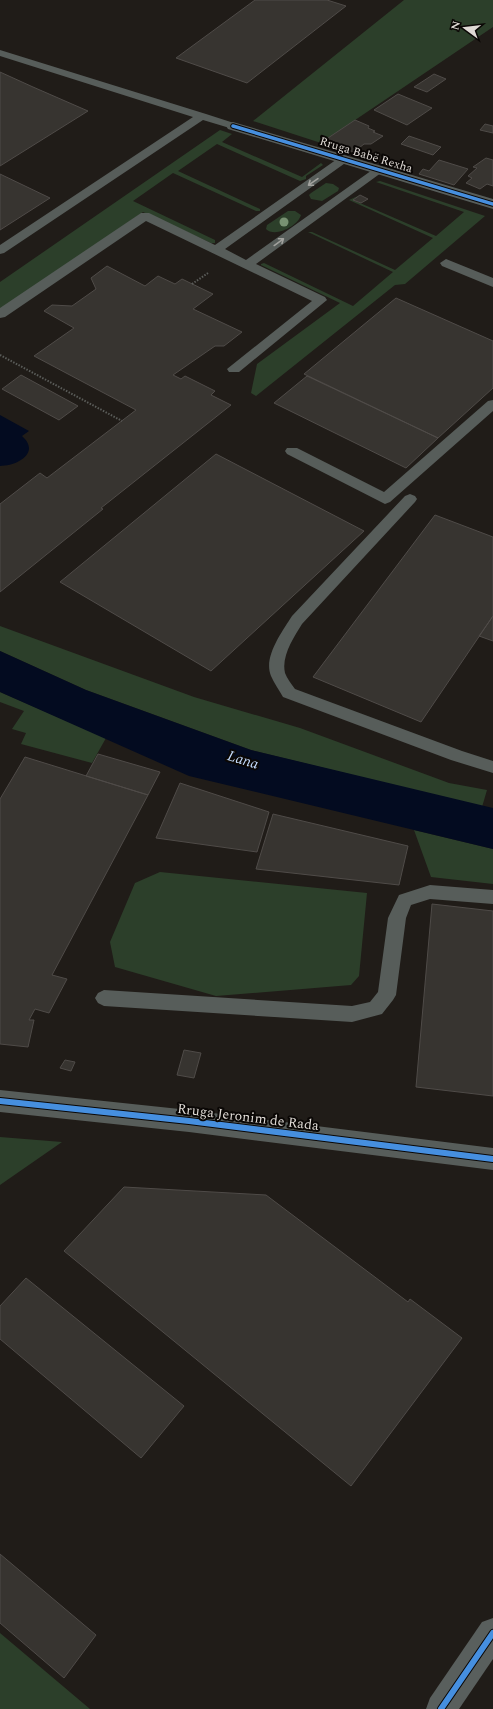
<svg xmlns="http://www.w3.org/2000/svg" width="493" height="1709" font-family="Spectral,serif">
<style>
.green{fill:#2c3f2a}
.water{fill:#030b20}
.building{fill:#373430;stroke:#4f4b48}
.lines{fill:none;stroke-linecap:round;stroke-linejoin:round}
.path{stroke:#5a5c59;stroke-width:2;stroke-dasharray:1.5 1.5;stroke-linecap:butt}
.lane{fill:#575d5a;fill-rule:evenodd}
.street{fill:#575d5a;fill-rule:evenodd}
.secondary{fill:#595f5d;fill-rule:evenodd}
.cycleway-far1-casing{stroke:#0a0705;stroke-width:5.5}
.cycleway-casing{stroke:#0a0705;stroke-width:8}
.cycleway-far1{stroke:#468fdf;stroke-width:3.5}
.cycleway{stroke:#468fdf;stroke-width:6}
.tree{fill:#789172}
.oneway{stroke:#a2a29e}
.labels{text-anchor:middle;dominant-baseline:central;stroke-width:4;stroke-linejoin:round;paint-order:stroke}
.far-street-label{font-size:12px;fill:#dfdad5;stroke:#0a0705}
.street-label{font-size:14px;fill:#dfdad5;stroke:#0a0705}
.water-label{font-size:15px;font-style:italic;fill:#c5dcfd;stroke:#0a0705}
</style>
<rect width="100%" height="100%" fill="#201c18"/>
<path class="green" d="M404,0H493V27L321,143L253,121Z
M220,130L232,134L222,142L302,177L321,163L323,165L306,176V179L300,181L217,144L178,171L260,209V211H256L173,173L133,201L215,240V243H211L143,212L0,311V282Z
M380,181L485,216L405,284L395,285L256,396L251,393L257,364L340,303L261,265V264L264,263L353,306L393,272L308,232H312L395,270L433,238L349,200L360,195L353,200L436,236L464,212L376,182Z
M326,183L333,184L339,188L338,191L322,201L311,199L309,195L311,193Z
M288,211H295L301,215C298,226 275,238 266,229L267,225Z
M0,626L194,697L300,728L449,783L487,790L482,807L251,750L86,690L0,651Z
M0,692L106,738L92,763L21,744L26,733L12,729L24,711L0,702Z
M414,830L493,849V884L431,877Z
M160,872L367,893L359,976L351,985L216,996L115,967L110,942L135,883Z
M0,1137L62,1142L0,1185Z
M0,1633L90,1709H0Z"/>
<path class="water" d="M0,415L29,431L22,436C41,453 17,466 0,466Z
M0,651L86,690L251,750L493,808V849L189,776L0,692Z"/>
<path class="building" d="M255,0H327L346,6L247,83L176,58Z
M0,72L33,87L88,111L0,166Z
M434,74L446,79L427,92L414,87Z
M398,94L432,108L407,125L374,110Z
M355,120L369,126L368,128L375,131L373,132L383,136L371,144H364L354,152L322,142Z
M485,124L493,126V133L480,130Z
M409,136L441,147L433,155L401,144Z
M486,158L493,160V186L487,184L480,189L466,183L472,178L468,176L477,168L473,167Z
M439,160L468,169L454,185L419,174L423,169L429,171Z
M0,174L50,198L0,230Z
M360,195L368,199L361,203L353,200Z
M107,266L145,286L158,276L175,284L182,279L213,294L193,309L242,332L224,346H215L173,375L181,379L185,376L215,391L211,395L231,405L101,508L103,509L0,592V504L40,473L47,478L136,410L34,356L74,328L44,311L52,305L72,306L96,289L91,278Z
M396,298L493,341V388L438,438L304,374Z
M21,375L78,406L59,420L2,389Z
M307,376L438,438L406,468L274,403Z
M216,454L364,531L211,671L60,582Z
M435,515L493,537V616L421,722L313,677Z
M493,616V641L479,636Z
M98,754L160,772L148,795L86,776Z
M25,757L148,795L52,975L67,979L49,1013L35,1009L29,1020H34L28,1047L0,1044V799Z
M180,783L269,812L257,852L156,838Z
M273,814L408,846L399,885L256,869Z
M432,904L493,911V1096L416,1087Z
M184,1050L201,1053L194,1078L177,1075Z
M65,1060L75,1062L71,1071L60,1068Z
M124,1187L266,1195L408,1302L410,1299L462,1338L351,1486L64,1251Z
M26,1278L184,1406L141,1458L0,1339V1306Z
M0,1554L96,1635L64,1678L0,1623Z"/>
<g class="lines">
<path class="path" d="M192,284L208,273
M0,355L122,421"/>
<path class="lane" d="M0,50L206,114L237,124L239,126L233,129L203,120L4,253L0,254V245L193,117L0,56Z
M344,156L348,157L350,159L348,161L225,249L246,260L375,168L379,166L385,170L256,264L325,297L327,300L239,372H229L227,369L312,301L146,221L5,317L0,318V308L141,213H149L215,245L340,157Z
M446,259L493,278V287L442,266L440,263Z
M493,400V411L390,502L385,504L287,454L285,451L287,448H297L384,492L488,401Z
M410,494L415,496L417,499L415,502L302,624C294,637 281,656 285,673C287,678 291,684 295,689L462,751L493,761V773L451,760L283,697C279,690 274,683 271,676C263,657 282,632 292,616L405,496Z
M430,885L493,890V904L430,899L411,905L406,918L396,995L393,1000L382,1014L352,1022L104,1006L98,1003L95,998L98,993L104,990L352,1006L370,1002L378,992L388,918L399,895Z"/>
<path class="street" d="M233,122L493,199V209L228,129L226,126L228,123Z
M0,1090L189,1110L493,1148V1170L189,1132L0,1112Z"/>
<path class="secondary" d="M493,1618V1659L459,1709H426L430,1698L482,1622Z"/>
<defs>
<path id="cycleway-far1" d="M233,126L493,204"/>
<path id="cycleway" d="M0,1101L189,1121L493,1159
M441,1709L493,1633"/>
</defs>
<use href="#cycleway-far1" class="cycleway-far1-casing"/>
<use href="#cycleway" class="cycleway-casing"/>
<use href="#cycleway-far1" class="cycleway-far1"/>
<use href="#cycleway" class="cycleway"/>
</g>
<circle class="tree" cx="284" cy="222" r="4.5"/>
<defs><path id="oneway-shaft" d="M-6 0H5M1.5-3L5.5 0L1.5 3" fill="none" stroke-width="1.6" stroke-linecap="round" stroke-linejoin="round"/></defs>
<g class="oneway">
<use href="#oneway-shaft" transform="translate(313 182) rotate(145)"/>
<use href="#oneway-shaft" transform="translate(279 242) rotate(-36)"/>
</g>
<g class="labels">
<g class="far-street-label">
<text transform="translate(366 155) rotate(17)">Rruga Babë Rexha</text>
</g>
<g class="street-label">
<text transform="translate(248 1117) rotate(7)">Rruga Jeronim de Rada</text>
</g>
<g class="water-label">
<text transform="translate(243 760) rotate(17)">Lana</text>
</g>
</g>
<g transform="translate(465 28) rotate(285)" stroke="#0a0705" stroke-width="3" paint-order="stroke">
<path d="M0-3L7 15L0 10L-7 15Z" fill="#dfdad5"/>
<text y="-6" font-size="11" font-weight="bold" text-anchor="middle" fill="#dfdad5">N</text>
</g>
</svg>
